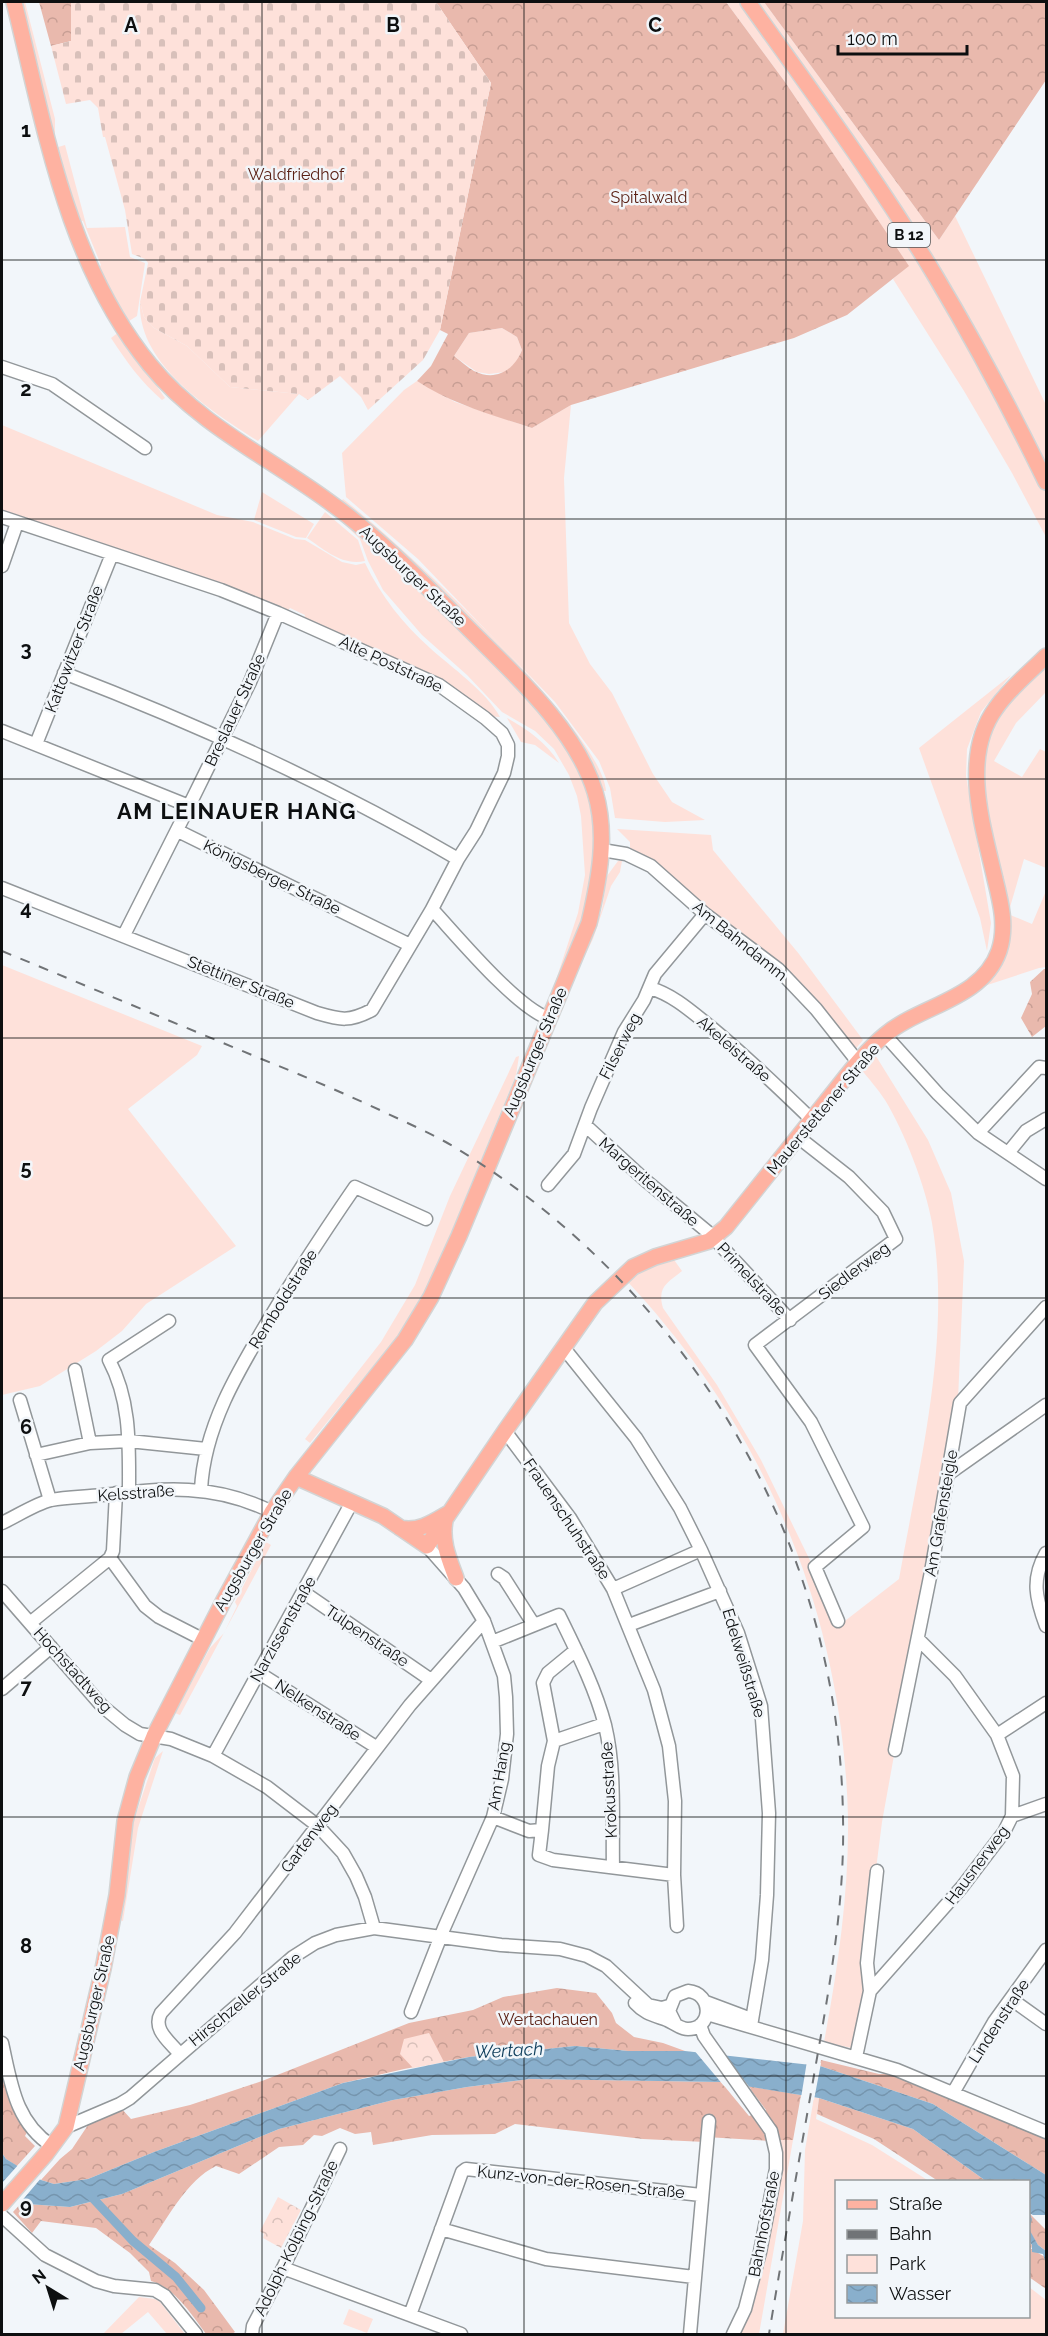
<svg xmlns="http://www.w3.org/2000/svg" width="1048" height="2336" font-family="Raleway,sans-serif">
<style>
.green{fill:#fee1da}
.forest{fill:url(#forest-crowns);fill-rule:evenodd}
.cemetery{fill:url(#cemetery-stones)}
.park{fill:url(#park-crowns)}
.water{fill:url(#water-waves)}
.pier{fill:#f2f6fa}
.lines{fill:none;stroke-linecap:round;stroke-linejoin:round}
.canal{stroke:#89afcc;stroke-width:9}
.minor-casing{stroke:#92979a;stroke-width:15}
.major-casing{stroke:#d3d4d4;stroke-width:18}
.minor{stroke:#fff;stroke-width:12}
.major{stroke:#feb2a1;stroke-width:15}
.rail{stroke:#707376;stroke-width:2;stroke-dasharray:10 10;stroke-linecap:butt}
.grid{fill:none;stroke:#0d0f10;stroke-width:1.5;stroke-opacity:0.55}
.labels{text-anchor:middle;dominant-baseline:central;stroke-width:5;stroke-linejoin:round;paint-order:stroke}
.shield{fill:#f2f6fa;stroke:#525456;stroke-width:1.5}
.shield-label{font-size:15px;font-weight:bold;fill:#0d0f10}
.park-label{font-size:16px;fill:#5a2014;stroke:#f2f6fa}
.street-label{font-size:16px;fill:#0d0f10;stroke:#f2f6fa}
.water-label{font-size:18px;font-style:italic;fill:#12405e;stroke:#f2f6fa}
.district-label{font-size:22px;font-weight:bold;letter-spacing:1.5px;fill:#0d0f10;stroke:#f2f6fa}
.grid-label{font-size:20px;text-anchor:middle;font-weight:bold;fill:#0d0f10;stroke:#f2f6fa;stroke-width:5;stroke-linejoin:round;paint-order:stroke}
</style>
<defs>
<pattern id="forest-crowns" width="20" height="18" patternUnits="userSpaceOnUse" patternTransform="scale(1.5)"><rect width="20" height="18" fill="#e9b9ad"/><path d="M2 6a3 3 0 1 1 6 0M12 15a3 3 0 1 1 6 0" fill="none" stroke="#c79e94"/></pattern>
<pattern id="cemetery-stones" width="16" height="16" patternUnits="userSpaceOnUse" patternTransform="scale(1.5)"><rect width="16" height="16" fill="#fee1da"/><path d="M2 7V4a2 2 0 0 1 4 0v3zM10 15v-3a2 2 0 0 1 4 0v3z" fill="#d8c0ba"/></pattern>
<pattern id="park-crowns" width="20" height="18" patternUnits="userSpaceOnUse" patternTransform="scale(1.5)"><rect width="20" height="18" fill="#fee1da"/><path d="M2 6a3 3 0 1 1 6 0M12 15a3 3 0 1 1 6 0" fill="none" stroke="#d8c0ba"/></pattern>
<pattern id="water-waves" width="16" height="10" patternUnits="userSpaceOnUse" patternTransform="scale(1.5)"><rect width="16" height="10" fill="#89afcc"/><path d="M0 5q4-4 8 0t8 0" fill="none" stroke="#7595ae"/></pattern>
</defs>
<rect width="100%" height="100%" fill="#f2f6fa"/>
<path class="green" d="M20,2H25L55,119V135L53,139Z
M726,2H741L873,189L931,280L992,383L1046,493V537L1012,473L964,391L893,279L908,266L785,82Z
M753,2H764L939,240L955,216L1046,405V471L1000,376Z
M65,145L87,228L125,227L130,257L145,263L137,316L126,323L96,270L101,265L83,221L76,220L55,148Z
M140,302L144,317L154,328L187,346L230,387L299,394L258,441C211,411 137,364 140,302Z
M502,328L517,337L522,350L516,363L505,372L489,374L477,372L454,356L469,333Z
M119,332L165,398L162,400C141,382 126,361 111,338Z
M417,381L455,402L532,428L571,405L564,478L569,623L590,664L612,693L653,774L672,802L705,820L665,822L615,818L610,788L599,761L555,702L418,559L346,497L342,453L404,390Z
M2,425L217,515L253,522L295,539L305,540L342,562L356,565L365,563C381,596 403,624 430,648C451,667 487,692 500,717L486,716L304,619L305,615L290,608L287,612L2,514Z
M262,492L314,524L306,538L296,537L254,520Z
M343,499C397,540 602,730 606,791H604C591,758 575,735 552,707L340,503Z
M325,512L358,540L365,561C342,566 325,550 307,538Z
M337,512L355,527C411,582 470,635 522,693C543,716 567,741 579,770C595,806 596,847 591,886C586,923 567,957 552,992L578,913L585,875L581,816L577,796L569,775L554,749L535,731L502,712L467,675L422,635L383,590L368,561L360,539L332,513Z
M1046,663V692L1016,723L994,761L1022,777L1040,749L1046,752V868L1024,859L1008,914L1032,924L1046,891V967L1039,968L975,989L1003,951L980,778L991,722Z
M1011,675L981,712L967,749L966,776L991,923L987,951L980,918L919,748Z
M507,718C528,730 546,742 559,763L535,745L521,742Z
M617,829L711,835L713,850L799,954L863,1040L853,1052L819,1007L707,912L663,867L652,859L630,848V842Z
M618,861H622L620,872L611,886L593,939L564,999L576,967L593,935L602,909L607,876Z
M2,965L202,1046L197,1055L128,1109L236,1246L146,1304L122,1331L96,1351L40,1386L2,1395Z
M874,1053L928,1140L951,1193L964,1261L958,1400L882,1822L874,1885L868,1990L856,2049L824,2042C838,1968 849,1892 848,1817C843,1614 764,1426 625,1279L634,1272L672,1257L682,1271C667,1283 657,1287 663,1308L717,1385L761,1460L841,1624L899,1579C919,1466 952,1339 932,1223C926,1187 904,1131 885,1100C878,1089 868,1078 860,1068Z
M519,1056L516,1075L426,1294L399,1335L310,1443L305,1439L381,1342L415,1285L450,1196L516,1057Z
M266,1542L271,1545L180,1715L175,1713L210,1648L224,1633L237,1606L235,1602Z
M163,1751L138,1828L123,1921L119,1920L133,1823L155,1758Z
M814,2097L819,2098L816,2119L872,2145L929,2181L836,2182V2316H1028L1029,2287L1046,2300V2334H783L803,2221L805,2150Z
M777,2140H793L759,2334H737Z
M139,2297L155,2299L160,2302L185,2334H167L148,2312L121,2334H103Z
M349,2309L373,2319L367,2333L343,2324Z"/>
<path class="forest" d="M39,2H71V41L51,46Z
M436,2H726L785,82L909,266L847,315L794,338L571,405L532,428C492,415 452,404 417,381L431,366L448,334L440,330L491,83ZM502,328L517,337L522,350C514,370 496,382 474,371C467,367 461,361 454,356L469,333Z
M764,2H1046V80L939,240Z
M1044,969H1046V1026L1032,1037L1021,1018L1032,994L1030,982Z
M557,1988L596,1993L612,2013L616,2023L634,2037L663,2043L685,2051H628L575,2046L469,2057L404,2069L343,2083L154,2152L88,2179L54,2184L41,2180L60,2159L72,2149L88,2125L120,2107L131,2119L190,2105L262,2081L409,2023L473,2010L503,1997Z
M2,2054L28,2130L25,2136L35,2146L17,2166L6,2159L2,2153Z
M821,2060L879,2074H897L1046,2136V2175L933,2104L820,2066Z
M530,2079L721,2082L749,2116L752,2115L755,2118L772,2141L706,2137L705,2142L643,2139L515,2124L495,2134L432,2135L373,2145L371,2132L355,2134L340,2128L322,2136L314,2135L303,2145L279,2147L239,2174L216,2166C187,2180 167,2219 149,2245L175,2263L204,2290L235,2332L232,2334H206C192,2315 175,2288 151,2281L149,2272L130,2253L96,2228L41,2221L32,2233L13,2212L23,2201L27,2204L70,2207L122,2194L279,2129L393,2100L467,2087Z
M748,2086L801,2095L793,2140H777L763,2113L766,2110Z
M819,2098L913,2129L986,2181H938L874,2139L817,2114Z
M1028,2212L1046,2230V2251L1038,2245L1029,2231L1031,2219Z
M1028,2241L1032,2245L1031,2249L1045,2257L1046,2289L1029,2277Z"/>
<path class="cemetery" d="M71,2H436L491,83L440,330L423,360L368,410L361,397L340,376L308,400L299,394L230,387L187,346L154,328L144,317L140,302L148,263L145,259L132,254L125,210L105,137H103L98,108L90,100L66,104L51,46L71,41Z"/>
<path class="park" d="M429,2033L444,2062L413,2068L400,2054L404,2039Z
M278,2197L301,2210L281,2248L263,2238L264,2234L260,2231Z"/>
<path class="water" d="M575,2046L628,2051H685L820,2066L933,2104L1046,2175V2215H1033L1029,2213L1032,2219L1029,2229L1038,2245L1046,2251V2264L1043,2254L1032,2252V2245L1029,2241L1028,2182L986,2181L913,2129L819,2098L721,2082L530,2079L467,2087L393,2100L279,2129L122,2194L70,2207L27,2204L2,2187V2153L6,2159L41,2180L54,2184L88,2179L154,2152L343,2083L469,2057Z"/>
<path class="pier" d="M693,2049L722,2052L751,2089L724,2086Z
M807,2061L821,2063L814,2100L801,2098Z
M19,2164L42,2177L20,2203L2,2190V2183Z"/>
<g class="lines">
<path class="canal" d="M87,2192L133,2241L176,2277L201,2308"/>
<defs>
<path id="minor" d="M2,367L52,384L145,448
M2,517L221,590L278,613L439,685L485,718L502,733L508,745V756L504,773L476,831L458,859L432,909C457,936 516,1007 548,1018
M2,566L17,523
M64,673C199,725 333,786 458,859
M2,731L189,806L124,935
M36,744L112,554
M189,806L250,682L278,613
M178,831L410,945
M602,850L626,854L651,866L705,914L778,969L816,1009L858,1062
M2,888L317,1013C341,1020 349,1022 372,1010L432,909
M650,988C674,995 693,1013 712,1028C747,1057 779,1088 812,1120
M885,1035L938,1094L978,1133L1046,1179
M585,1125L645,1180L709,1233L790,1320
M978,1133L1039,1067L1046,1068
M798,1137L849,1177L883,1212L896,1239L755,1345L811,1422L863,1527L815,1567L838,1621
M1008,1153L1026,1131L1046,1119
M548,1185L574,1154L591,1108L624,1032L644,1000L655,974L705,914
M563,1347L636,1438L680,1508L701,1550L738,1633L761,1706L769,1813L767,1895L762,1960L751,2026
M75,1370L90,1443
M20,1400L50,1500
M505,1431L570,1518L613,1589L654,1690L669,1746L675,1801L674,1875L677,1926
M36,1455L90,1443L129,1441L206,1449
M948,1474L1046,1405
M201,1490C204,1423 243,1363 277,1306C302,1266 328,1226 355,1187L426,1219
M129,1491C129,1446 131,1401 109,1360L169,1321
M2,1523C17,1516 35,1504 51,1500C67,1497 85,1497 102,1495C164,1488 214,1483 272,1512
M1046,1553C1031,1579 1036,1599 1046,1626
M110,1558L145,1606L159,1617L204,1640
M498,1574L504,1578L534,1625
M613,1589L701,1550
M2,1591L102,1706L125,1725L140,1734L171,1739L213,1756L267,1787L318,1826L343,1853L356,1876L365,1897L374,1928
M303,1592L431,1680
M30,1623L110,1558L113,1551L116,1493
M629,1625L720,1591
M492,1642L559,1615C576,1650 595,1687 605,1725C616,1771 612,1820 613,1867
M259,1673L376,1747
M2,1689L51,1647
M997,1735L1046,1703
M554,1741L604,1724
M895,1750L931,1572L960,1403L1046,1307
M213,1756L352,1502
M1012,1816L1046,1804
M493,1817L529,1831L542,1830L539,1855L553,1860L674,1875
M542,1830L548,1766L554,1741L543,1683L548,1673L576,1650
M870,1991L867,1963L877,1871
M1011,1999L1046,2024
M706,2002L746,2017
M635,2003C645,2014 653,2015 667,2020C674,2023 680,2029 688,2029C713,2029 713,1993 688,1991L675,1996L669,2011L675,2023
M411,2012L444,1928L493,1817L502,1779L507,1734L506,1697L504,1676L484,1621L464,1588L427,1546
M707,2014L897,2070L1046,2132
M700,2025L704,2036L771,2131L776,2153V2169L760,2252L745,2309L733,2334
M2,2043C11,2083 15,2122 52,2146
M179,2053C169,2041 152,2029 161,2013L235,1933L410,1705L484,1621
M856,2057L870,1991L962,1887L1004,1832L1012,1816L1013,1776L997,1735L955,1676L918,1639
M953,2093L994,2022L1046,1950
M66,2127L120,2104L130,2098L293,1957L315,1943L336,1935L374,1928L501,1945L560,1949L587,1956L606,1966L648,2005L662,2008L669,2006
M2,2216L45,2255L96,2281L114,2286L155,2290L165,2296L196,2334
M441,2229L546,2259L694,2277
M283,2268L461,2334
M410,2315L462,2172L466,2169L701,2195
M252,2334L253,2326L283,2268L340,2149
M690,2334L709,2121"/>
<path id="major" d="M748,2C812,92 879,182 936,277C976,344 1012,412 1046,482
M296,1477L383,1516L427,1546L505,1431L595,1303L633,1267L655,1257L709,1241L726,1227C759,1186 792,1144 825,1103C844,1080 862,1054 885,1035C920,1005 982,1000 999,951C1007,927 1001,903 995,879C983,826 960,757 996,708C1010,688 1029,673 1046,656
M445,1521C441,1541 449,1559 456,1578
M400,1528C418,1532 432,1523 447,1514
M2,2204L46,2154L66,2127L103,1969L117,1895L125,1821L137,1777L154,1736L224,1600L272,1512L296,1477L405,1340L431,1297L459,1236L589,923C599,880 608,835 595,792C576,729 514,674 469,629C424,584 380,538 328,501C268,457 198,424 150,365C66,262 45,127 14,2"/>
</defs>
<use href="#minor" class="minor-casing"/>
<use href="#major" class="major-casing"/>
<use href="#minor" class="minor"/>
<use href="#major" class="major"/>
<path class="rail" d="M2,951C89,987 177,1024 264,1060C304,1076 343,1093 382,1111C407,1123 433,1134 456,1148C689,1290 840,1544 843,1818C845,1907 828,1994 813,2081C798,2166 783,2250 769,2334"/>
</g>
<path class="grid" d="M262,2V2334M524,2V2334M786,2V2334M2,260H1046M2,519H1046M2,779H1046M2,1038H1046M2,1298H1046M2,1557H1046M2,1817H1046M2,2076H1046"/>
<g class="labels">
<rect class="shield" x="888" y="223" width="42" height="24" rx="4.5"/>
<g class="shield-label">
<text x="909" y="235">B 12</text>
</g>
<g class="park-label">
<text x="296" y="174">Waldfriedhof</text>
<text x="649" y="197">Spitalwald</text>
<text x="548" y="2019">Wertachauen</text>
</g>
<g class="street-label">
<text transform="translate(413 576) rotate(43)">Augsburger Straße</text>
<text transform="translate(74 649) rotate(-69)">Kattowitzer Straße</text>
<text transform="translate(391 664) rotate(25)">Alte Poststraße</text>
<text transform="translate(235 710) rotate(-65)">Breslauer Straße</text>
<text transform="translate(272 877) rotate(26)">Königsberger Straße</text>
<text transform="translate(740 941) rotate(39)">Am Bahndamm</text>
<text transform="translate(241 982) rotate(22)">Stettiner Straße</text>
<text transform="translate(620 1046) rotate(-63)">Filserweg</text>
<text transform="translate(734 1049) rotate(41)">Akeleistraße</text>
<text transform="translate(535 1052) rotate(-67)">Augsburger Straße</text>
<text transform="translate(823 1109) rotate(-50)">Mauerstettener Straße</text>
<text transform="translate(649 1182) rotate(41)">Margeritenstraße</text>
<text transform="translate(854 1271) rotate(-37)">Siedlerweg</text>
<text transform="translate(752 1279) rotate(47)">Primelstraße</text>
<text transform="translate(283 1299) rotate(-58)">Remboldstraße</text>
<text transform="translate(136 1493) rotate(-4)">Kelsstraße</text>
<text transform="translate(941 1513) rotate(-80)">Am Grafensteigle</text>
<text transform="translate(567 1519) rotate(56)">Frauenschuhstraße</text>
<text transform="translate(253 1550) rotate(-60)">Augsburger Straße</text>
<text transform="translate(283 1629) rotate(-61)">Narzissenstraße</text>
<text transform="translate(367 1636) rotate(34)">Tulpenstraße</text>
<text transform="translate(744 1663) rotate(73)">Edelweißstraße</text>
<text transform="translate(73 1670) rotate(48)">Hochstadtweg</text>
<text transform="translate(318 1710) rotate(33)">Nelkenstraße</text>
<text transform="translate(499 1776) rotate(-80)">Am Hang</text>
<text transform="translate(609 1790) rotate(-93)">Krokusstraße</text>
<text transform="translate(309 1838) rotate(-53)">Gartenweg</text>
<text transform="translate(977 1865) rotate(-53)">Hausnerweg</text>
<text transform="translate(245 1999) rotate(-39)">Hirschzeller Straße</text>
<text transform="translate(94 2003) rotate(-77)">Augsburger Straße</text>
<text transform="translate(999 2021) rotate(-57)">Lindenstraße</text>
<text transform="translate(581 2182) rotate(6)">Kunz-von-der-Rosen-Straße</text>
<text transform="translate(764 2224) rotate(-79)">Bahnhofstraße</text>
<text transform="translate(296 2238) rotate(-64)">Adolph-Kolping-Straße</text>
</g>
<g class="water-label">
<text transform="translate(509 2050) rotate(-3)">Wertach</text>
</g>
<g class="district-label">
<text x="237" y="811">AM LEINAUER HANG</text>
</g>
</g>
<g class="grid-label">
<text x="131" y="32">A</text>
<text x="393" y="32">B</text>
<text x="655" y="32">C</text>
<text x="26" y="137">1</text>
<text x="26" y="396">2</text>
<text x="26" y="656">3</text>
<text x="26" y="915">4</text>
<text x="26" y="1175">5</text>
<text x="26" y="1434">6</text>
<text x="26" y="1694">7</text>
<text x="26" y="1953">8</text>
<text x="26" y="2213">9</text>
</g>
<rect width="1048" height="2336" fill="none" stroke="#0d0f10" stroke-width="6"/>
<rect x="835" y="2180" width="195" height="138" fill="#f2f6fa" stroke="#969a9c" stroke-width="1.5"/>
<rect x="847" y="2200" width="30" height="9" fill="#feb2a1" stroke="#969a9c" stroke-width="1.5"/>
<text x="889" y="2210" font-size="18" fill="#0d0f10">Straße</text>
<rect x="847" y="2230" width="30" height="9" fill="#707376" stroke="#969a9c" stroke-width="1.5"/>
<text x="889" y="2240" font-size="18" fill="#0d0f10">Bahn</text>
<rect x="847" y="2255" width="30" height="18" fill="#fee1da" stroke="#969a9c" stroke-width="1.5"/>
<text x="889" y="2270" font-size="18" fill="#0d0f10">Park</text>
<rect x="847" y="2285" width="30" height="18" fill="url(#water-waves)" stroke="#969a9c" stroke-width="1.5"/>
<text x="889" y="2300" font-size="18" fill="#0d0f10">Wasser</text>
<g transform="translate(48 2288) rotate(322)" stroke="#f2f6fa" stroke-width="4.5" paint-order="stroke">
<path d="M0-4.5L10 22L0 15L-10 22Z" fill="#0d0f10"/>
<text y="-9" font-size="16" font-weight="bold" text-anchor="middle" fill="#0d0f10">N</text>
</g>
<path d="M838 45v9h129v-9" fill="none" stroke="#0d0f10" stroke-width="3"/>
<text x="847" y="45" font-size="18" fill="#0d0f10" stroke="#f2f6fa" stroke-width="4.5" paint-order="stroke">100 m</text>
</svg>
